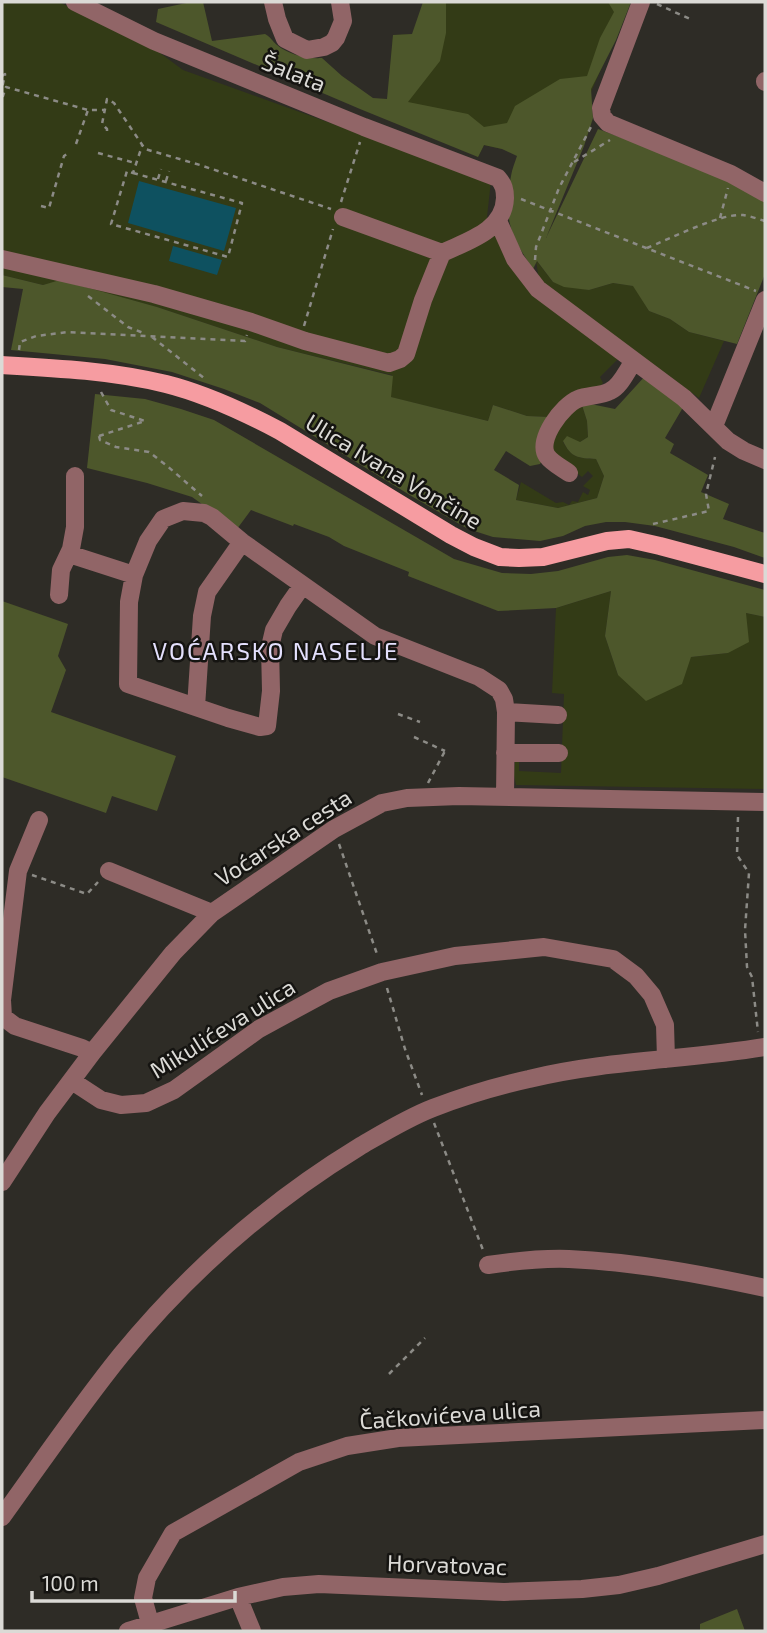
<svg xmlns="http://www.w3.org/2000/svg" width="767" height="1633" font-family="'Exo 2',sans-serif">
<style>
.green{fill:#333b16}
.forest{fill:#4d572b}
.water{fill:#0e5160}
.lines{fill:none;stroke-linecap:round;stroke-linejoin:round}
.path{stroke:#8c8b86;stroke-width:2.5;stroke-dasharray:5 5;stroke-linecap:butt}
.minor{stroke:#916567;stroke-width:18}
.major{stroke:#f69ca1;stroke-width:18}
.labels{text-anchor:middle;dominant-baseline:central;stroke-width:5;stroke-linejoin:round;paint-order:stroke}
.street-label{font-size:23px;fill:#dbdad6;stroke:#151411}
.neighbourhood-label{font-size:24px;letter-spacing:2px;fill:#e4e0fd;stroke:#151411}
</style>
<rect width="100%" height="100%" fill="#2e2c26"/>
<path class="green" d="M2,2H59L156,50L183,70L491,181L487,217L510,259L620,357L600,377L603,383L597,389L550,417L527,416L493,405L488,421L390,397L392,375L277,347L157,307L60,281L43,285L2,275Z
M432,2H628L602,67L583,110L502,149L484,145L478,157L387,110L393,35L428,34Z
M536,260L553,282L589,290L613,283L634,286L649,311L670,319L689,332L724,341L699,398L539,280Z
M581,402L587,421L588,437L580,442H563C572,458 578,458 596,459L604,476L597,498L558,508L516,500L521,482L556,503L563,502L569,505L572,501L578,502L583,492L588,495L590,490L583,486L593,476L588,471L582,477L551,454L548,438Z
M611,591L605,636L618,675L691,657L728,653L746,613L765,617V789L516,785L514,775L515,762L519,759V771L561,773L564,694L552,693L556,608Z"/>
<path class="forest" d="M191,2H203L212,41L265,34C271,37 272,41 277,45C289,55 307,59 322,58L342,76L373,98L387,99L393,35L412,34L423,2H446V33L440,61L408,102L468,114L484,127L507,123L515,106L560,79L587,76L600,38L614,12L608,2H631L616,40L591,89L593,118L584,146L546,238L598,129L717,173L765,196V274L737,344L689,332L670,319L649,311L633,286L613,283L589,290L564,287L553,282L537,261L533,269C510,235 503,218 511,176C512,169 515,162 517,156L502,149L484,145L478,157L360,109L156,22L158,9Z
M2,275L43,285L60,280L157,307L277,347L393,376L391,397L488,421L493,405L527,416L550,417L543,458L540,464L530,466L506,451L494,470L519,485L516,500L558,508L597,498L604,476L596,459C578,458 571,458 563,441L567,436L580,442L588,437L587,421L581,402L615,409L646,375L685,404L665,438L674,444L670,453L708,475L701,492L729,504L723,519L765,533V558L734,547L655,526L625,522H606L585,526L563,536L540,541L493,537L468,529L413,497L260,403L224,389L172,372L105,359L11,350L23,289L2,287Z
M95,394L145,399L181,409L214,420L454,559L502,573L531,574L558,571L608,557L627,555L655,560L765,590V617L746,613L749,642L728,653L691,657L682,684L646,701L618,675L605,636L611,591L556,608L498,611L408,576L409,572L344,546L329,537L294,524L293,526L251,510L237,529L192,497L147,483L87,468Z
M2,601L68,624L58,656L66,670L51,712L176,756L157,811L112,796L106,813L2,777Z
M737,1609L745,1631H700V1624Z"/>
<path class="water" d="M139,181L236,208L224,251L128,223Z
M173,246L222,260L217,275L169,261Z"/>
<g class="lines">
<path class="path" d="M657,4L690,19
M2,76L5,74V75L2,88
M2,95L3,96L6,87L88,110H104
M107,131V129L102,124L107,99L114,103L145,149L200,165L331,209
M76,144L88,110
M98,153L135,163
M574,162L610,140
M133,173L242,203L228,257L111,224L127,171L133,173L142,146
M158,179L161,169
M166,181L169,171
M521,199L756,291
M341,202L360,142
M41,206L49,208L64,156L70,152
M720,218L728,188
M647,248C669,239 721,213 743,215C750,216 758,219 765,221
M535,260L536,247L559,188L592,125
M88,296L128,327L146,334
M304,326L333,229
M152,337L204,378
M19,350L20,342L36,336L68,332L245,341L247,335
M101,392L111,410L145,421
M99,436L100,440L116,447L149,452L166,465L202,496
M99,436L145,421
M653,524L709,511L706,494L715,457
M398,714L420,722
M414,737L445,751
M428,783L446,749
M738,817L737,855L749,873L745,930L747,967L752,977L758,1032
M339,844L378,957
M32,875L87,894L98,882
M387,988L405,1049L422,1095
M434,1123L483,1250
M389,1374L425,1338"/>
<path class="minor" d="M75,2L154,41L364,127L498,178C504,185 505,190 505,198C504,231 467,241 442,253L343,217
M273,2L277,19L285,39L307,50L324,47L332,43L336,38L343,21L340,2
M641,2L601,108L602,116L608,123L731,174L765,193
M765,82V81
M498,221L515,259L538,289L684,398L728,441L744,451L765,460
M2,259L154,294L251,322L305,341L389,363L400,359L406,354L423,300L442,253
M714,426L765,300
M569,473C562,468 552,463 547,456C536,440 563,405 578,399C588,395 601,396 610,391C621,386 627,370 634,361
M69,554L134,575
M302,586L288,606L274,630L270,647L271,691L267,726L260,727L228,718L128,684L129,602L134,575L148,541L163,519L183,511L204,513L212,517L242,542L375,636L479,677L499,690L504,699L506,712L505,797
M59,595L61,570L71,549L75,527V476
M196,707L202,616L207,592L242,542
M506,712L558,715
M505,753H559
M39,820L18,871L2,1000L3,1017L15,1026L82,1048L92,1053
M109,871L212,913
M72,1081L101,1100L121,1105L146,1103L174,1090L259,1029L329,991L382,972L455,956L544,947L613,959L636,976L652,995L665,1025L666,1059
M2,1182L47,1113L92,1053L173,953L212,913L334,829L382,803L407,798L459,796L765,802
M488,1265C515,1261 542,1258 569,1259C635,1262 700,1274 765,1288
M2,1517C41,1463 79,1407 121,1355C188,1273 269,1202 359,1147C383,1133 407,1118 433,1108C464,1096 497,1086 529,1079C607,1060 687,1060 765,1047
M238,1597L252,1631
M150,1623L143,1598L147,1578L173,1533L299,1462L347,1446L398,1438L765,1420
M128,1631L238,1597L283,1587L319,1584L504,1592L582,1589L619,1585L658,1576L765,1544"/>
<path class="major" d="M2,365C56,368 113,371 166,384C206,394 244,412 280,431L451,535L474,547L500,557L519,558L543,557L607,541L629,539L660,546L765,574"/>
</g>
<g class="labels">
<g class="street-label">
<text transform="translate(294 72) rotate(22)">Šalata</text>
<text transform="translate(394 471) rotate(31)">Ulica Ivana Vončine</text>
<text transform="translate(283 837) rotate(-33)">Voćarska cesta</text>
<text transform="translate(222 1028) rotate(-32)">Mikulićeva ulica</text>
<text transform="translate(450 1414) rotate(-4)">Čačkovićeva ulica</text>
<text transform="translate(447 1564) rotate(2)">Horvatovac</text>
</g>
<g class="neighbourhood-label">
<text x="276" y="650">VOĆARSKO NASELJE</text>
</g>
</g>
<rect width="767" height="1633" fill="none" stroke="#dbdad6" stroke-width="7"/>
<path d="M32 1591v10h203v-10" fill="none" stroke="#dbdad6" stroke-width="3.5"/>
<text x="42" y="1591" font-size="21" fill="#dbdad6" stroke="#151411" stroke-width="5" paint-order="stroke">100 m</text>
</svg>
